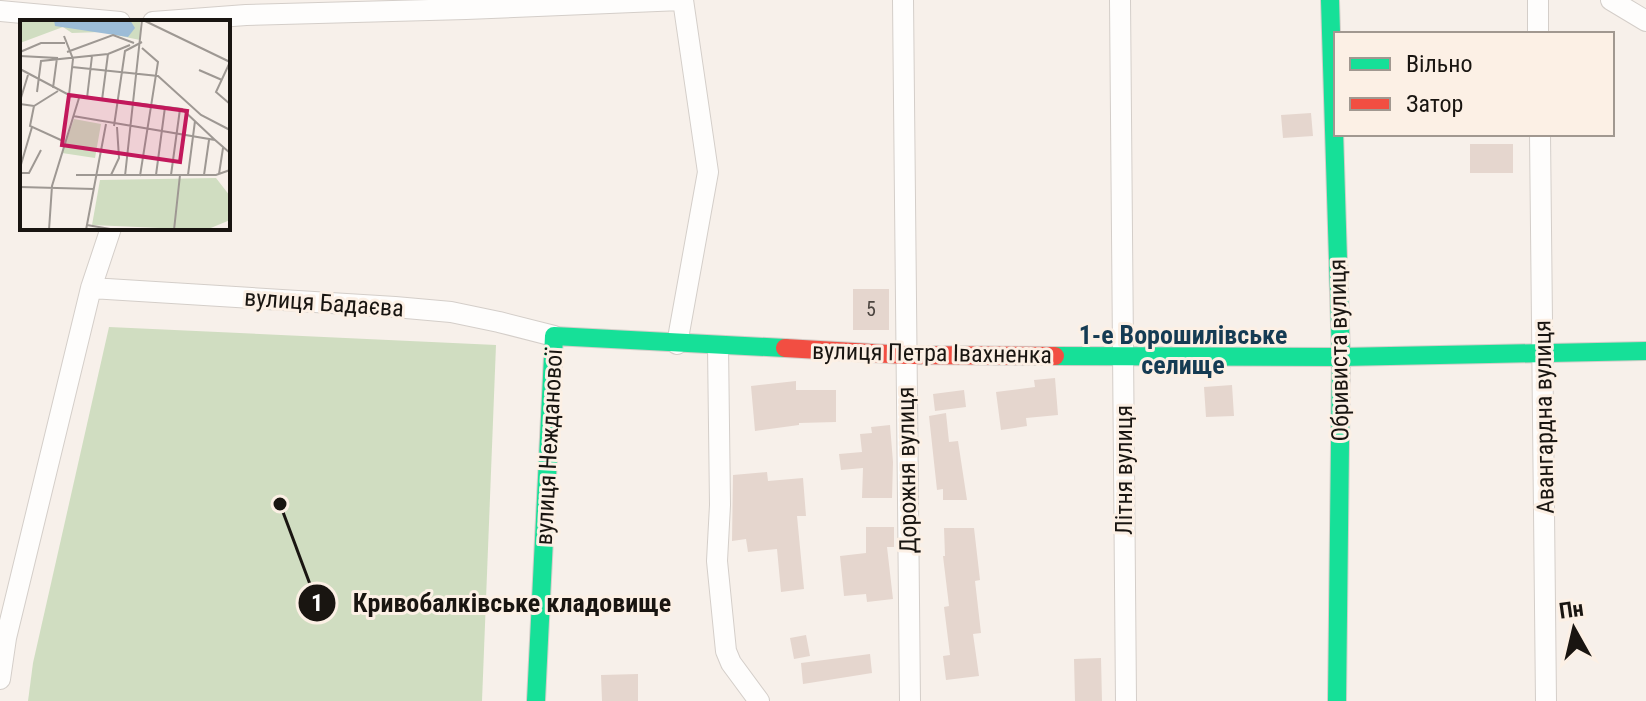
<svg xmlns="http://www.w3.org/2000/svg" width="1646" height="701" font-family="'Roboto Condensed',sans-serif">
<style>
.green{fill:#d0ddc1}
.building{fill:#e5d6ce}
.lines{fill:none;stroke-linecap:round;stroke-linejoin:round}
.street-casing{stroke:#d4cec9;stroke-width:22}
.fast-casing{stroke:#d4cec9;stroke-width:20}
.jam-casing{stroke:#d4cec9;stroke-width:20}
.street{stroke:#fefdfc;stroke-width:20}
.fast{stroke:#16e098;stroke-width:18}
.jam{stroke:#f24e42;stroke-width:18}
.labels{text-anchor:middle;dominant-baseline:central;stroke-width:6;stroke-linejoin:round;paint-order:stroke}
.number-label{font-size:20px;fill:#4c4540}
.street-label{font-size:24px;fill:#191511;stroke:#fcf0e5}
.neighbourhood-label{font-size:26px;font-weight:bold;fill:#153b53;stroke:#fcf0e5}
.inset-road{fill:none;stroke:#9e9893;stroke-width:2}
.view{fill:#c2185b;fill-opacity:0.15;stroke:#c2185b;stroke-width:4}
.inset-edge{fill:none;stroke:#191511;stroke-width:4}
.leader{fill:none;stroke:#191511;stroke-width:3}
.callout-dot{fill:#191511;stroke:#fcf0e5;stroke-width:3}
.mark-label{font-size:24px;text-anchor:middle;font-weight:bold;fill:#fff}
.callout-label{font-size:26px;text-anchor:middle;font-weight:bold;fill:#191511;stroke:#fcf0e5;stroke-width:6;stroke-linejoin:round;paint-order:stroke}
</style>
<rect width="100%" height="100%" fill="#f7f0ea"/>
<path class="green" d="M109,327L496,345L482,701H28L33,663Z"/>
<path class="building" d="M1311,113L1313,136L1283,138L1281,115Z
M1470,144H1513V173H1470Z
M853,289H889V330H853Z
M1055,378L1058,415L1026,418L1027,426L1001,430L996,392L1035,387L1034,380Z
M796,381V390H836V422L799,423V425L755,431L751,386Z
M1232,385L1234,416L1206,417L1204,387Z
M964,390L966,407L935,411L933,394Z
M946,413L949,442L958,441L967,500H943V489L937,490L929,416Z
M890,425L893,462L892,498H862L863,468L841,470L839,454L862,452L860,434L872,433L871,427Z
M767,472L768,481L803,478L806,516H797L804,589L781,592L777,549L748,552L746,539L732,541L733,475Z
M866,527H894V547H887L893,599L867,602L866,594L844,596L840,556L866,553Z
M944,528H974L980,580L975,581L981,633L973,634L979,676L946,680L943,656L950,655L944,607L949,606L943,556H945Z
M806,635L810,656L794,659L790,638Z
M870,654L872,673L803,684L801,663Z
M1101,658L1102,701H1075L1074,659Z
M638,674V701H602L601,675Z"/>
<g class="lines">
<defs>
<path id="street" d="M903,0L910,701
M1120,0L1126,701
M1538,0V34
M1611,0L1646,21
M0,11L120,22
M153,22L246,15L466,9L681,0
M1540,134L1546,701
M91,288L395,307L451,312L499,322L554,336
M677,344L708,172L683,0
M718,346L720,505L717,561L726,651L731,663L759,701
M0,679L6,638L91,288L111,228"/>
<path id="fast" d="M1330,0L1341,357L1337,701
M1055,356L1341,357L1646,351
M536,701L554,336L785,348"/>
<path id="jam" d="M785,348L906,355L1055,356"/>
</defs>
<use href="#street" class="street-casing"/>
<use href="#fast" class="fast-casing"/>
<use href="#jam" class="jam-casing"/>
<use href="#street" class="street"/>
<use href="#fast" class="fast"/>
<use href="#jam" class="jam"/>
</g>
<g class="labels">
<g class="number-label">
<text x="871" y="309">5</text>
</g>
<g class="street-label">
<text transform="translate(324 303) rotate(4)">вулиця Бадаєва</text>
<text transform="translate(1339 350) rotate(-91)">Обривиста вулиця</text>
<text transform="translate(932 353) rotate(1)">вулиця Петра Івахненка</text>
<text transform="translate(1544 417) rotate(-91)">Авангардна вулиця</text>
<text transform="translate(549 447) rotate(-87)">вулиця Нежданової</text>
<text transform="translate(907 470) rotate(-91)">Дорожня вулиця</text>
<text transform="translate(1124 470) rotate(-90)">Літня вулиця</text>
</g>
<g class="neighbourhood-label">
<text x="1183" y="335">1-е Ворошилівське<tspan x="1183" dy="30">селище</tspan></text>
</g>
</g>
<g transform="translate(20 20)">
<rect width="210" height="210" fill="#f7f0ea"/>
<path d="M0,0H120V20L81,12L52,13L43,7L0,23ZM54,99L81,104L75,138L42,133ZM196,158L210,176V200L186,210L72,205L80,160Z" fill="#d0ddc1"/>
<path d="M34,0H110L115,8L108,17L35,6Z" fill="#9cbcd7"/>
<path class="inset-road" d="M123,0L210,42M44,16L53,39L49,75M0,32L21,23H45M47,32L93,15L114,23M0,36L37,38L33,68M210,42L196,72L210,84M52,47L138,56L181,95L210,110M0,49L49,75L162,89L195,120M179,50L202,60M17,72L21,41L88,34L110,25M67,78L72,36M82,80L88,34M0,81L8,55M0,84L14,86L38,71M14,86L10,106L43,121M53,96L195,120L210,133M94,106L105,31L122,22M0,148L12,107M0,153H9L21,130M199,154L203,128M56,155H196L210,150M91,155L99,138L97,107M136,155L145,87M151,155L160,89M168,155L175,101M184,155L189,120M105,156L122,0M120,156L138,42L122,28M0,167L74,169M0,174L1,210M67,205L96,210M29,210L32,166L59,78M66,210L86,104M154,210L160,155"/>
<path class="view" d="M49,75L167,91L160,142L42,125Z"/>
<rect width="210" height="210" class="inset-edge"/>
</g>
<path class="leader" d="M280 504L317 603"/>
<g class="callout-dot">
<circle cx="280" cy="504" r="8"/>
<circle cx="317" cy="603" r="20"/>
</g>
<g class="mark-label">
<text x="317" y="611">1</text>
</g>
<g class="callout-label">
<text x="512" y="612">Кривобалківське кладовище</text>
</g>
<rect x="1334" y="32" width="280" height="104" fill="#fcf0e5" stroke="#a19890" stroke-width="2"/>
<rect x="1350" y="58" width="40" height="12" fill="#16e098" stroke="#a19890" stroke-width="2"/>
<text x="1406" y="72" font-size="24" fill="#191511">Вільно</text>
<rect x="1350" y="98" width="40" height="12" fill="#f24e42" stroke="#a19890" stroke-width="2"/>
<text x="1406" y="112" font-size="24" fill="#191511">Затор</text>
<g transform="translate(1574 629) rotate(352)" stroke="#fcf0e5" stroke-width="6" paint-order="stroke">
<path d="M0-6L14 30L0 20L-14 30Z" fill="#191511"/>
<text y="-12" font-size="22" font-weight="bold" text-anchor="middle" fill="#191511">Пн</text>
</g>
</svg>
